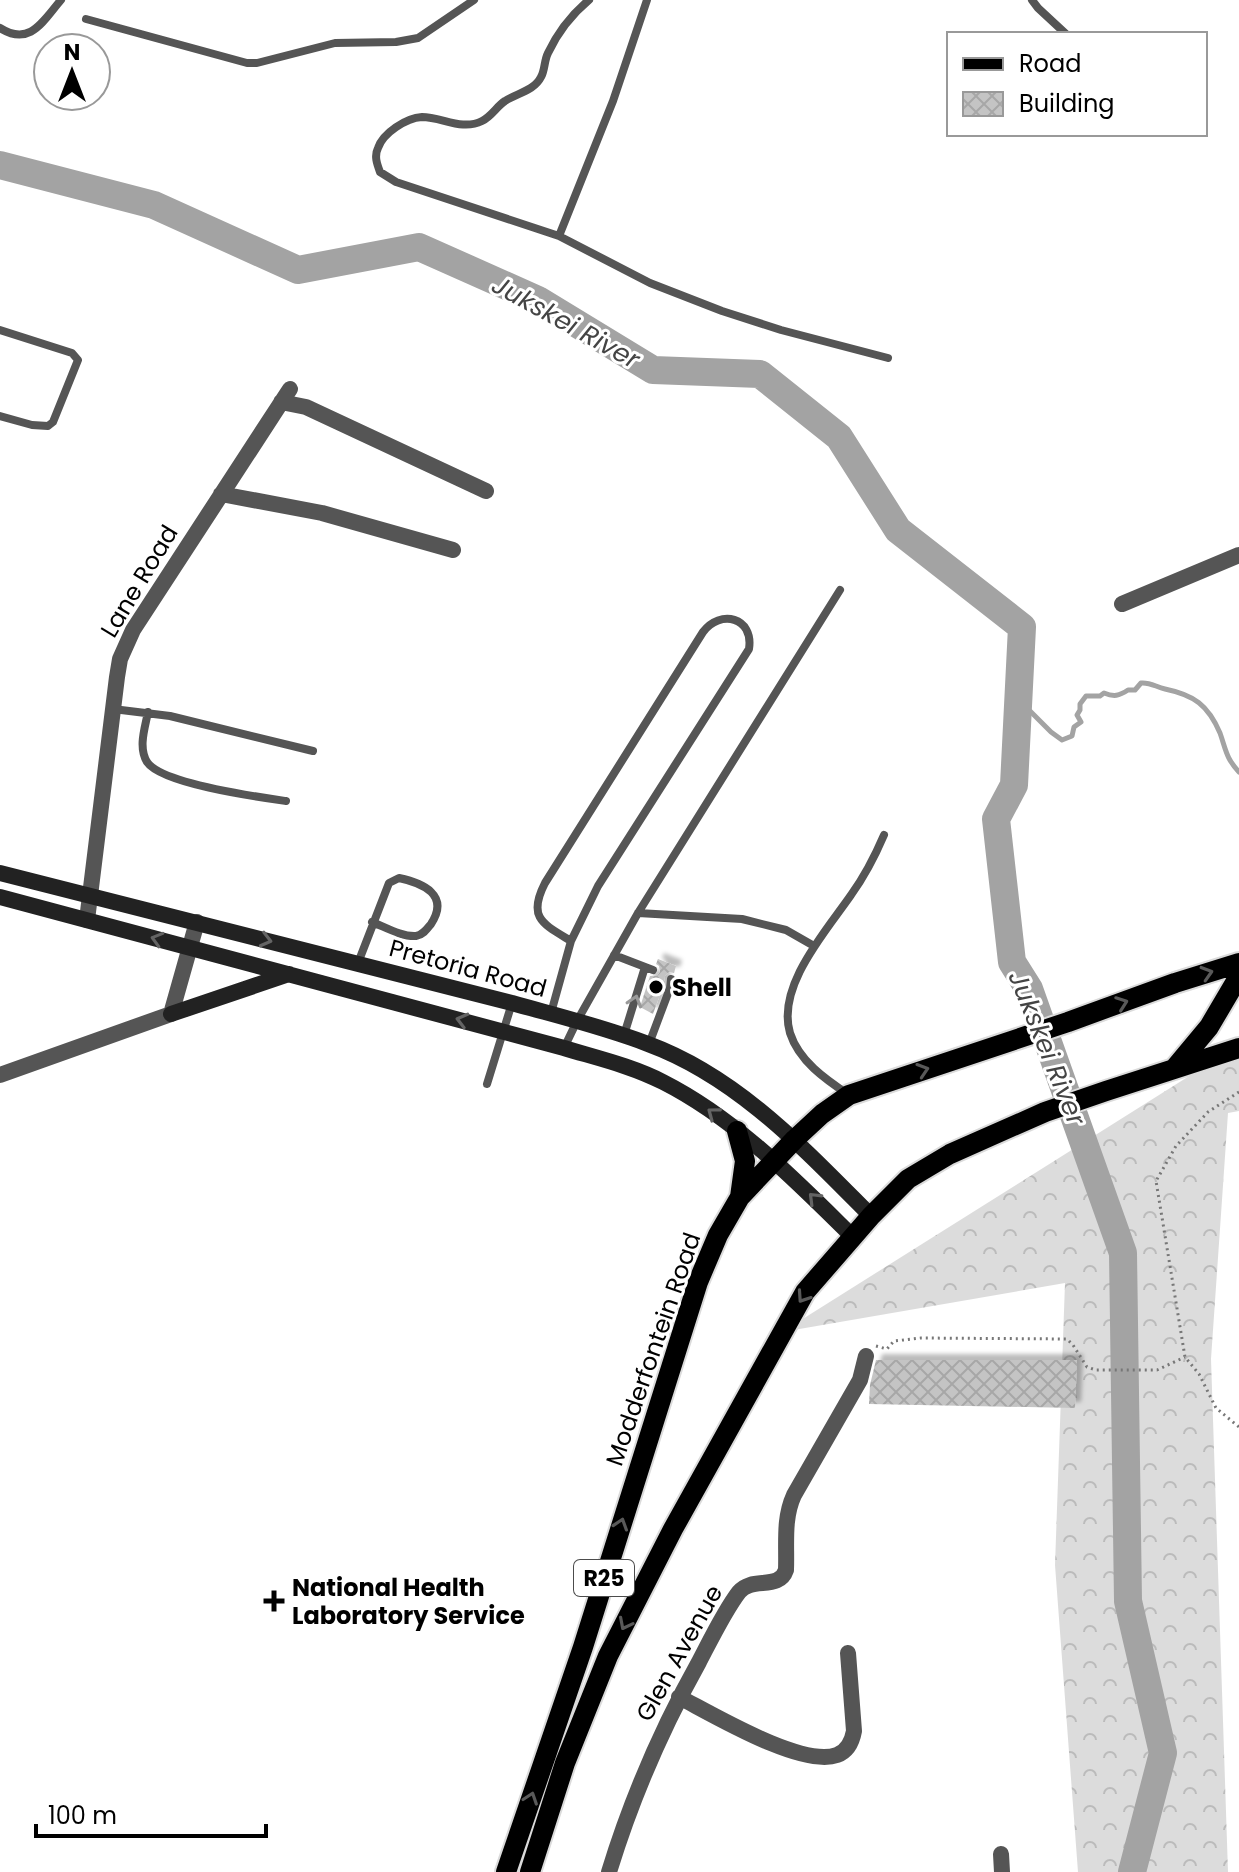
<svg xmlns="http://www.w3.org/2000/svg" width="1239" height="1872" font-family="Poppins,sans-serif">
<style>
.forest{fill:url(#forest-crowns)}
.lines{fill:none;stroke-linecap:round;stroke-linejoin:round}
.stream{stroke:#a3a3a3;stroke-width:5}
.river{stroke:#a3a3a3;stroke-width:28}
.building{fill:url(#building-cross-hatch);filter:url(#shadow)}
.primary-casing{stroke:#dbdbdb;stroke-width:24}
.path{stroke:#777;stroke-width:3;stroke-dasharray:2 4;stroke-linecap:butt}
.lane{stroke:#555;stroke-width:8}
.street{stroke:#555;stroke-width:16}
.secondary{stroke:#222;stroke-width:16}
.primary{stroke:#000;stroke-width:20}
.oneway{stroke:#646464}
.oneway2{stroke:#595959}
.oneway3{stroke:#999}
.poi-dot{fill:#000;stroke:#fff;stroke-width:3}
.labels{text-anchor:middle;dominant-baseline:central;stroke-width:6;stroke-linejoin:round;paint-order:stroke}
.shield{fill:#fff;stroke:#4c4c4c;stroke-width:2}
.shield-label{font-size:22px;font-weight:bold;fill:#000}
.street-label{font-size:24px;fill:#000;stroke:#fff}
.poi-label{font-size:24px;font-weight:bold;fill:#000;stroke:#fff;text-anchor:start}
.water-label{font-size:26px;font-style:italic;fill:#444;stroke:#fff}
</style>
<defs>
<pattern id="forest-crowns" width="20" height="18" patternUnits="userSpaceOnUse" patternTransform="scale(2)"><rect width="20" height="18" fill="#dcdcdc"/><path d="M2 6a3 3 0 1 1 6 0M12 15a3 3 0 1 1 6 0" fill="none" stroke="#bbb"/></pattern>
<pattern id="building-cross-hatch" width="8" height="8" patternUnits="userSpaceOnUse" patternTransform="scale(2)"><rect width="8" height="8" fill="#c4c4c4"/><path d="M0 0l8 8M0 8l8-8" fill="none" stroke="#a7a7a7"/></pattern>
<filter id="shadow"><feDropShadow dx="6" dy="-6" stdDeviation="2" flood-color="#0004"/></filter>
</defs>
<rect width="100%" height="100%" fill="#fff"/>
<path class="forest" d="M1221,1056H1239V1111L1228,1113L1211,1359L1228,1872H1078L1055,1565L1065,1283L782,1332Z"/>
<g class="lines">
<path class="stream" d="M1018,699L1051,732L1062,740L1072,736L1074,727L1081,722L1077,715L1080,710V704L1086,696H1100L1104,693C1114,697 1119,696 1128,690H1135L1141,683C1150,682 1156,687 1165,689C1194,695 1208,705 1220,733C1226,750 1226,758 1239,772"/>
<path class="river" d="M0,165L154,205L298,270L419,247L538,300L653,370L760,374L839,437L898,530L1022,627L1014,785L996,819L1012,962L1029,989L1123,1253L1128,1601L1163,1753L1132,1872"/>
</g>
<path class="building" d="M658,959L676,966L674,973L669,972L665,976L663,986L653,1014L640,1007L650,976H657L660,972L659,966L656,964Z
M876,1360H1077L1075,1408L869,1404L870,1385Z"/>
<g class="lines">
<defs>
<path id="primary" d="M1174,1069L1209,1027L1239,976
M737,1131L745,1161L740,1197
M506,1872L583,1647L698,1282L718,1235L740,1197L795,1139L822,1114L849,1095L1068,1022L1175,983L1239,963
M530,1872L565,1763L608,1656L673,1529L805,1292L871,1216L908,1179L950,1154L1045,1112L1106,1091L1239,1048"/>
</defs>
<use href="#primary" class="primary-casing"/>
<path class="path" d="M1239,1092L1208,1112L1176,1146L1156,1181L1185,1357L1199,1374L1216,1408L1239,1427
M876,1346L887,1349L894,1341L921,1338L1067,1339L1073,1345L1087,1367L1096,1370H1157L1185,1357"/>
<path class="lane" d="M589,0C571,15 558,32 548,53C544,61 545,70 541,77C534,91 517,93 505,101C497,106 492,116 482,121C462,131 442,117 422,117C406,118 383,133 378,148C374,156 377,164 380,172L396,182L559,236L650,283L722,311L781,330L888,358
M1032,0L1038,8L1066,34
M86,19L247,63H257L335,43L396,42L418,38L474,0
M0,28C30,47 43,21 61,0
M559,236L613,101L647,0
M0,330L72,353L78,360L53,422L48,426L32,425L0,416
M113,709L170,716L313,751
M148,712C145,728 138,747 147,762C162,784 258,797 286,801
M638,913L742,919L786,930L814,946
M614,955L653,970
M358,963L389,883L399,878C423,883 450,895 431,924C427,929 423,935 416,936C402,937 385,927 372,922
M551,1013L571,941L598,886L749,649C754,617 720,609 703,632L545,883C527,918 543,924 571,941
M624,1035L645,967
M649,1044L670,988L671,979
M564,1048L577,1021L638,913L840,590
M487,1084L512,1003
M849,1095C825,1079 799,1061 790,1033C776,986 827,930 851,895C864,877 875,856 884,835"/>
<path class="street" d="M281,402L306,407L486,491
M221,494L322,513L453,550
M1122,604L1239,555
M87,920L117,677L120,659L133,630L290,389
M0,1075L171,1014L197,922
M679,1697C712,1714 802,1768 837,1755C848,1751 852,1742 854,1731L848,1653
M1001,1854L1002,1872
M609,1872C632,1797 661,1730 699,1662C710,1641 725,1610 739,1592C752,1576 779,1591 786,1570C787,1544 783,1519 794,1495L860,1380L866,1356"/>
<path class="secondary" d="M0,873L512,1003C558,1016 604,1027 648,1044C738,1077 805,1150 871,1216
M0,897L564,1048C597,1058 632,1066 663,1082C736,1119 795,1180 853,1237
M171,1014L289,974"/>
<use href="#primary" class="primary"/>
</g>
<defs><path id="oneway-chevron" d="M-2-3.5L2.5 0L-2 3.5" fill="none" stroke-width="1.6" stroke-linecap="round" stroke-linejoin="round" transform="scale(2)"/></defs>
<g class="oneway">
<use href="#oneway-chevron" transform="translate(157 939) rotate(-164)"/>
<use href="#oneway-chevron" transform="translate(266 940) rotate(14)"/>
<use href="#oneway-chevron" transform="translate(462 1020) rotate(-165)"/>
<use href="#oneway-chevron" transform="translate(713 1113) rotate(-143)"/>
<use href="#oneway-chevron" transform="translate(814 1198) rotate(-135)"/>
</g>
<g class="oneway2">
<use href="#oneway-chevron" transform="translate(1207 973) rotate(-17)"/>
<use href="#oneway-chevron" transform="translate(1122 1003) rotate(-20)"/>
<use href="#oneway-chevron" transform="translate(923 1070) rotate(-18)"/>
<use href="#oneway-chevron" transform="translate(803 1297) rotate(124)"/>
<use href="#oneway-chevron" transform="translate(621 1524) rotate(-72)"/>
<use href="#oneway-chevron" transform="translate(625 1624) rotate(117)"/>
<use href="#oneway-chevron" transform="translate(531 1798) rotate(-71)"/>
</g>
<use class="oneway3" href="#oneway-chevron" transform="translate(635 1001) rotate(-73)"/>
<g class="poi-dot">
<circle cx="656" cy="987" r="8"/>
<path d="M270 1589h8v8h8v8h-8v8h-8v-8h-8v-8h8z"/>
</g>
<g class="labels">
<rect class="shield" x="574" y="1560" width="60" height="36" rx="6"/>
<g class="shield-label">
<text x="604" y="1578">R25</text>
</g>
<g class="street-label">
<text transform="translate(139 581) rotate(-59)">Lane Road</text>
<text transform="translate(468 968) rotate(15)">Pretoria Road</text>
<text transform="translate(653 1349) rotate(-71)">Modderfontein Road</text>
<text transform="translate(679 1653) rotate(-61)">Glen Avenue</text>
</g>
<g class="poi-label">
<text x="672" y="987">Shell</text>
<text x="292" y="1587">National Health<tspan x="292" dy="28">Laboratory Service</tspan></text>
</g>
<g class="water-label">
<text transform="translate(566 322) rotate(29)">Jukskei River</text>
<text transform="translate(1047 1048) rotate(68)">Jukskei River</text>
</g>
</g>
<rect x="947" y="32" width="260" height="104" fill="#ffffff" stroke="#999999" stroke-width="2"/>
<rect x="963" y="58" width="40" height="12" fill="#000000" stroke="#999999" stroke-width="2"/>
<text x="1019" y="72" font-size="24" fill="#000000">Road</text>
<rect x="963" y="92" width="40" height="24" fill="url(#building-cross-hatch)" stroke="#999999" stroke-width="2"/>
<text x="1019" y="112" font-size="24" fill="#000000">Building</text>
<g transform="translate(72 72)"><circle r="38" fill="#ffffff" stroke="#999999" stroke-width="2"/>
<path d="M0-6L14 30L0 20L-14 30Z" fill="#000000"/>
<text y="-12" font-size="22" font-weight="bold" text-anchor="middle" fill="#000000">N</text>
</g>
<path d="M36 1824v12h230v-12" fill="none" stroke="#000000" stroke-width="4"/>
<text x="48" y="1824" font-size="24" fill="#000000" stroke="#ffffff" stroke-width="6" paint-order="stroke">100 m</text>
</svg>
